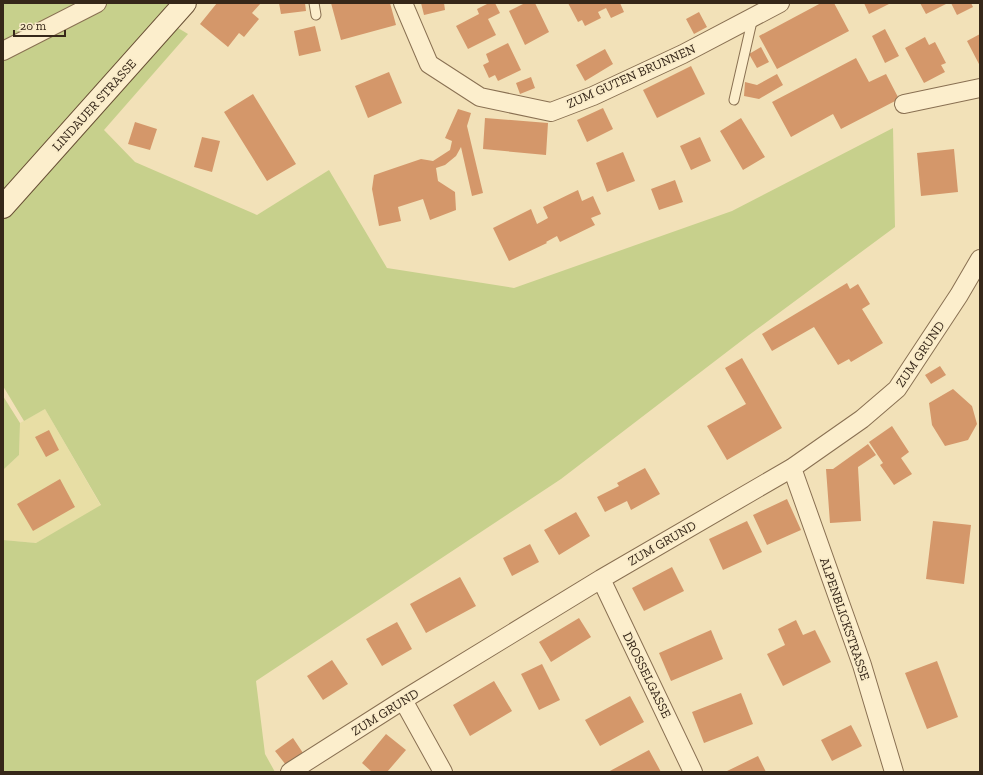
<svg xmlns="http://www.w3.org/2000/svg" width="983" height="775" font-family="'Zilla Slab',serif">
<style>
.farmland{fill:#e8dea5}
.green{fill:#c7d08c}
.building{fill:#d4976a}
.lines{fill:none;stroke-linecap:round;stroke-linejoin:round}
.lane-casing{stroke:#897052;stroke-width:11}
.street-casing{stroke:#897052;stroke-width:20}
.secondary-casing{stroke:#6a5136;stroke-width:24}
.lane{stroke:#fceecc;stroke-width:9}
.street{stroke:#fceecc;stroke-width:18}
.secondary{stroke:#fceecc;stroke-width:22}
.labels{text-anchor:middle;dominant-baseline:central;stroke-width:3.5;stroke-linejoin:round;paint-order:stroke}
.street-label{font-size:13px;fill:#362719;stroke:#f9ebc8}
</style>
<rect width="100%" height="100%" fill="#f2e1b8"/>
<path class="farmland" d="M45,409L101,506L36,543L3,540V470L19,455L20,423Z"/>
<path class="green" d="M3,3H88L3,47Z
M107,3H171L3,190V56Z
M173,25L188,34L104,130L135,162L257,215L329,170L387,268L514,288L732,211L893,128L895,227L749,335L561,479L256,681L265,754L275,772H3V540L36,543L101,505L45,409L24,421L3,386V220Z
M3,396L20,423L19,455L3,470Z"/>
<path class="building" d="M217,3H261L252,13L259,19L244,37L239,33L228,47L200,24Z
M279,3H305L306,11L281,14Z
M331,3H390L396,25L341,40Z
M421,3H444L445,10L424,15Z
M489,3H495L500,13L488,19L496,35L468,49L456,26L479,14L477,9Z
M525,3H535L549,32L525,45L509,11Z
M568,3H620L624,12L611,18L606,8L598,12L601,18L585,26L582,20L578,22Z
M821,3H834L849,31L777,69L759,36Z
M864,3H889V4L869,14Z
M920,3H948L926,14Z
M951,3H971L973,7L957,15Z
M699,12L707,27L694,34L686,19Z
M315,26L321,51L299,56L294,31Z
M885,29L899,56L885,63L872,36Z
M980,34V66L967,41Z
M925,37L929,45L935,42L946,63L941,65L945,72L924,83L905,48Z
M508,43L521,70L498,81L495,75L489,78L483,65L489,62L486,54Z
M761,47L769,62L757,68L749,54Z
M605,49L613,64L585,81L576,65Z
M856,58L869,82L886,74L899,99L841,129L833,114L791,137L772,102Z
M691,66L705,94L657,118L643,90Z
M389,72L402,103L368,118L355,86Z
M777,74L783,85L759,99L744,96L745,82L757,85Z
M531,77L535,88L520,94L516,83Z
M253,94L296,164L267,181L224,112Z
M603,108L613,129L587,142L577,120Z
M458,109L471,113L467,126L483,193L472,196L461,147L456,156L445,165L436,168L438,181L455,192L456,210L430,220L423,199L398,207L401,221L379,226L372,189L374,175L421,159L433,161L450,150L452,141L445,138Z
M485,118L548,123L546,155L483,149Z
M741,118L765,157L743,170L720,131Z
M135,122L157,129L150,150L128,144Z
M202,137L220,141L212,172L194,167Z
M700,137L711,161L691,170L680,146Z
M954,149L958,192L921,196L917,153Z
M623,152L635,181L607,192L596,163Z
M675,180L683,202L659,210L651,189Z
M578,190L582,201L593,196L601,214L591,218L595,225L560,242L557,236L546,242L547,243L509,261L493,228L531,209L537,224L548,218L543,207Z
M847,283L850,289L858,284L870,304L862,309L883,343L851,362L849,359L838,365L814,327L772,351L762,334Z
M742,358L782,428L727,460L707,426L746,404L725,368Z
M940,366L946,375L931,384L925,375Z
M953,389L972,406L977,424L968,440L945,446L932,425L929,403Z
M892,426L909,452L901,458L912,474L894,485L880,465L883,463L869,442Z
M49,430L59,450L46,457L35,437Z
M868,444L876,455L858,467L861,521L830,523L826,469H833Z
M645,468L660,494L631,510L627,501L605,512L597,497L619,486L617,483Z
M60,479L75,507L33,531L17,504Z
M787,499L801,530L767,545L753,515Z
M576,512L590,536L559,555L544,530Z
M747,521L762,552L723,570L709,539Z
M933,521L971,525L964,584L926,579Z
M530,544L539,562L512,576L503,558Z
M672,567L684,591L644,611L632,588Z
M460,577L476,606L426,633L410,604Z
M579,618L591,637L551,662L539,642Z
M796,620L803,635L815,630L831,662L783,686L767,654L785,645L778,629Z
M397,622L412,649L382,666L366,639Z
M711,630L723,659L671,681L659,653Z
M332,660L348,684L323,700L307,676Z
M937,661L958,717L927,729L905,673Z
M542,664L560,700L539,710L521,674Z
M494,681L512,711L470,736L453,705Z
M741,693L753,724L704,743L692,712Z
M630,696L644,722L600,746L585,720Z
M851,725L862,746L832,761L821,740Z
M386,734L406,750L387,772H372L362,763Z
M293,738L303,753L286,765L275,751Z
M649,750L661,772H608Z
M758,756L766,772H725Z"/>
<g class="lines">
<defs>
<path id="lane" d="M314,3L316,15
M734,100L753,17"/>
<path id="street" d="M403,3L429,64L480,97L551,112L593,96L683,54L780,3
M3,51L97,3
M904,104L980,88
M792,468L862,665L894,772
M601,579L693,772
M403,700L443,772
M290,772L403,700L601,579L792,468L862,419L897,389L959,295L980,259"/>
<path id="secondary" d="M3,207L185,3"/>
</defs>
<use href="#lane" class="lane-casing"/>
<use href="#street" class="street-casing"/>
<use href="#secondary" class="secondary-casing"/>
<use href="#lane" class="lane"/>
<use href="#street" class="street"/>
<use href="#secondary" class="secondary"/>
</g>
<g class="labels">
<g class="street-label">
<text transform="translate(631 76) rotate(-24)">ZUM GUTEN BRUNNEN</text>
<text transform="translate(94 105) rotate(-48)">LINDAUER STRASSE</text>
<text transform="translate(920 354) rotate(-56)">ZUM GRUND</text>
<text transform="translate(662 543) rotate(-30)">ZUM GRUND</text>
<text transform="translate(845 619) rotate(71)">ALPENBLICKSTRASSE</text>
<text transform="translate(647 675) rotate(64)">DROSSELGASSE</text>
<text transform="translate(385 712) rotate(-32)">ZUM GRUND</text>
</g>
</g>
<rect width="983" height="775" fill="none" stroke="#362719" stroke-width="8"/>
<path d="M14 30v6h51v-6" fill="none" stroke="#362719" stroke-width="2"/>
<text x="20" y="30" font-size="12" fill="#362719" stroke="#f9ebc8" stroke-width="3" paint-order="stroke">20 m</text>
</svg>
